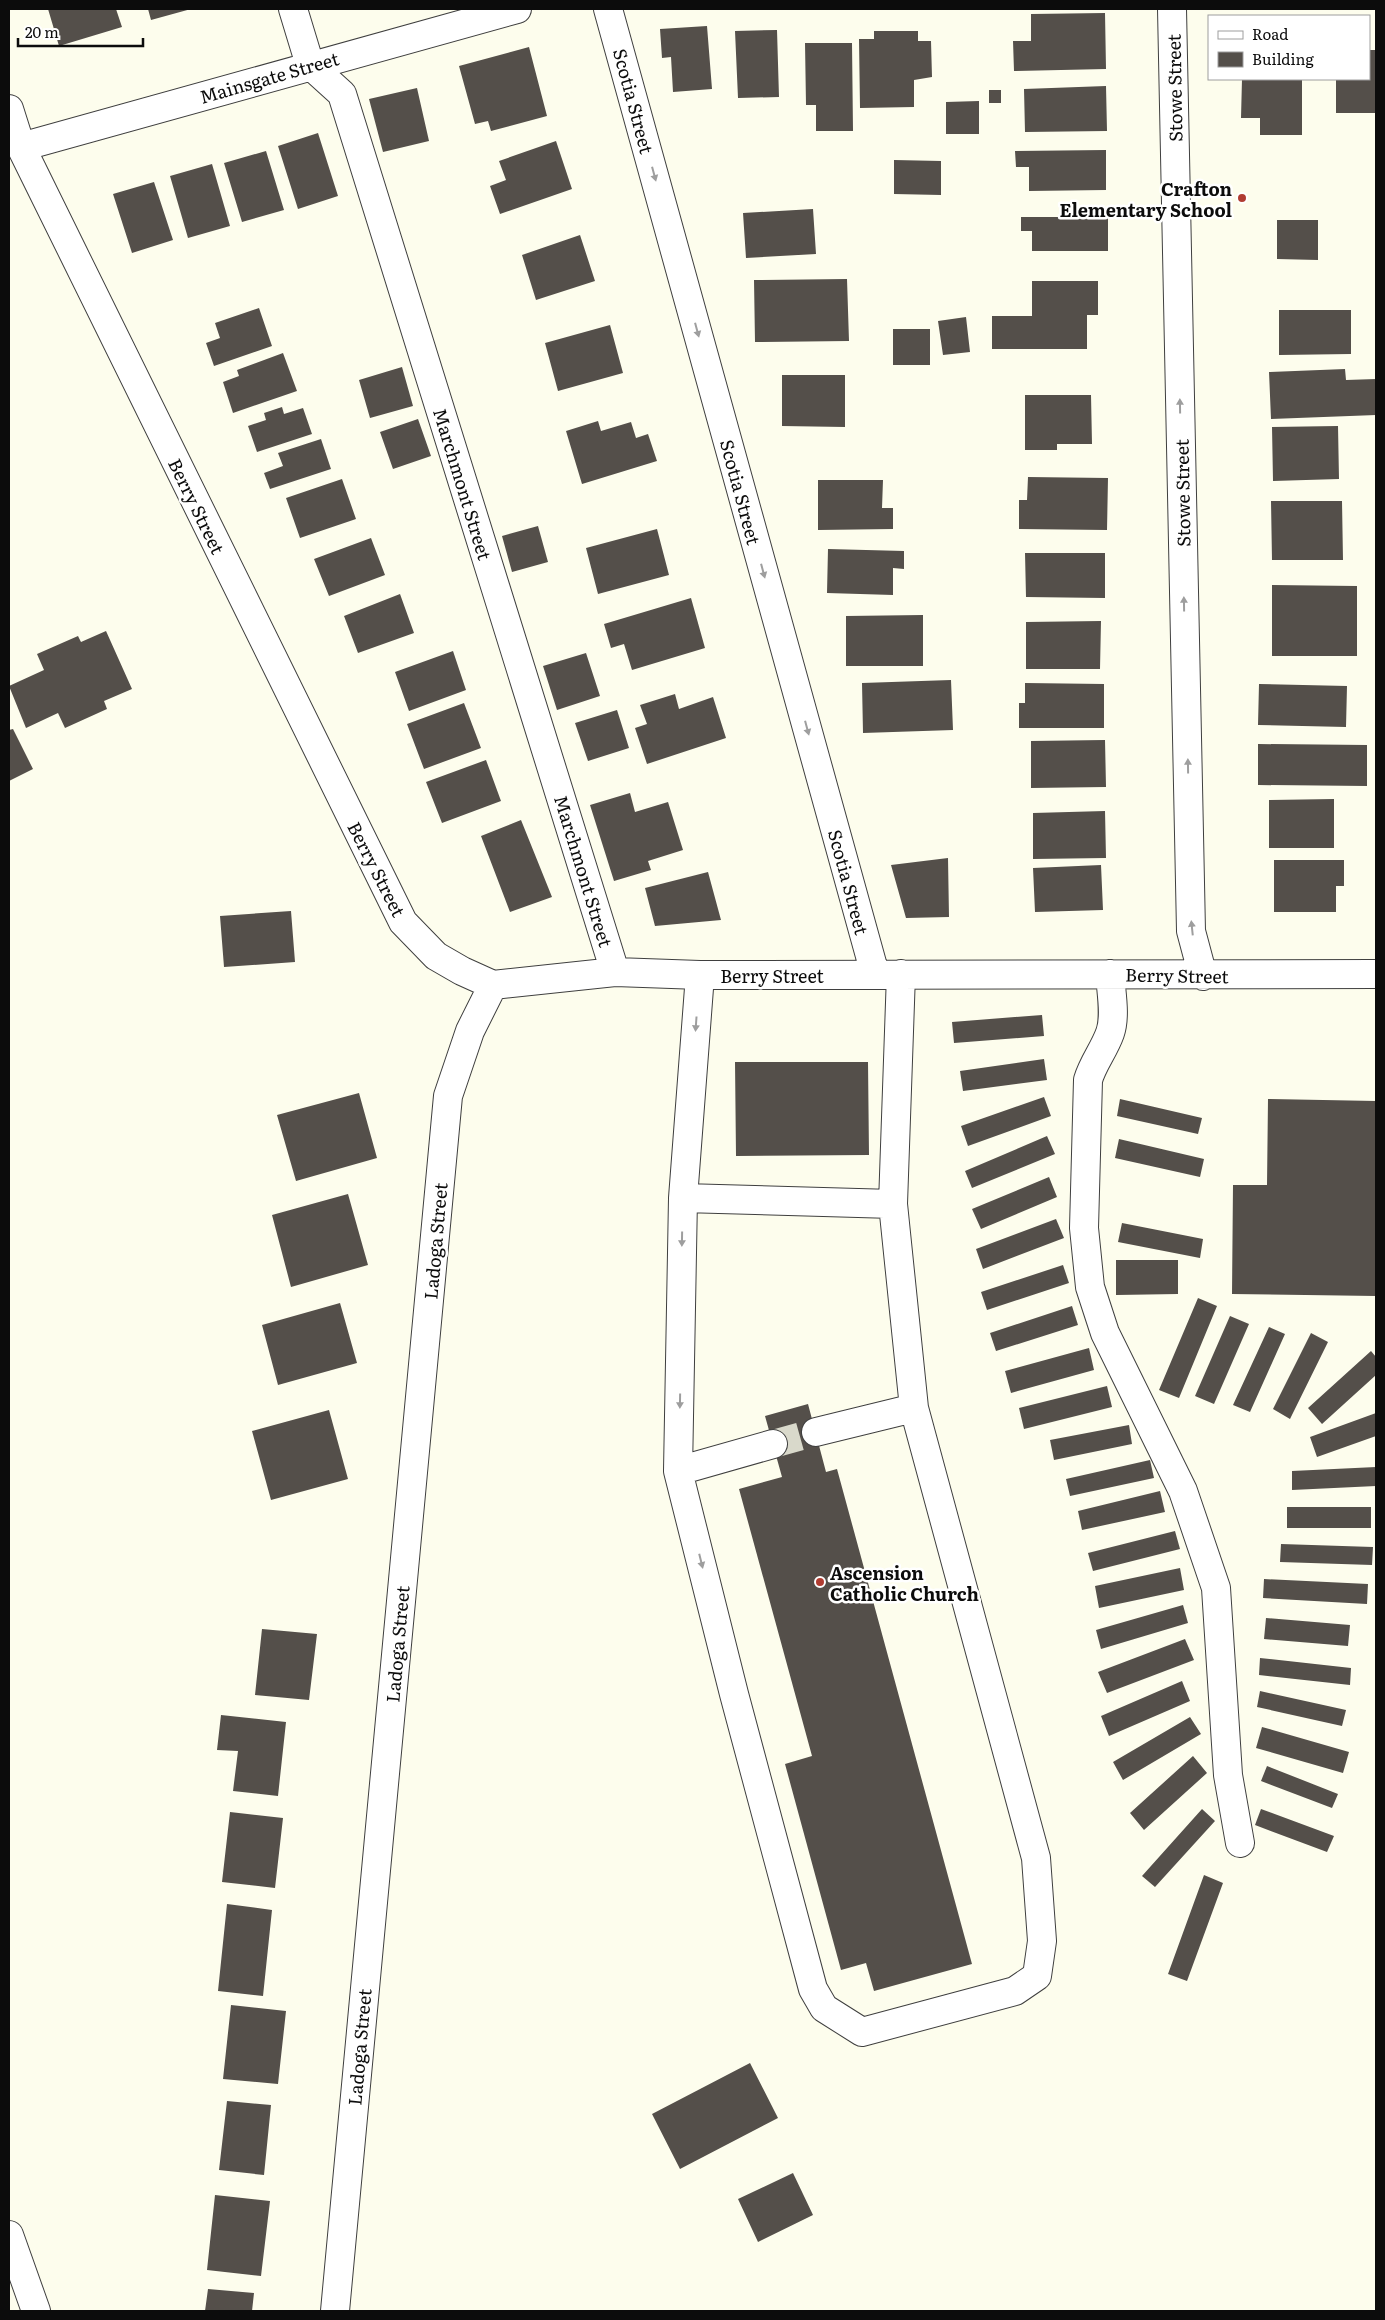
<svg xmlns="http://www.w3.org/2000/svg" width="1385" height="2320" font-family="Literata,serif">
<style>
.building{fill:#544f4a}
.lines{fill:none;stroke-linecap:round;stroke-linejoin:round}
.minor-tunnel{stroke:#d9d9cb;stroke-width:28;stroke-dasharray:28 14;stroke-linecap:butt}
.minor-casing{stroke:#3f3f3f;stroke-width:30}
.minor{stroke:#fff;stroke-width:28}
.oneway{fill:#9e9e9e}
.poi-dot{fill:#b03c31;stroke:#fff;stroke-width:2}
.labels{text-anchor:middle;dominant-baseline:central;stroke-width:5;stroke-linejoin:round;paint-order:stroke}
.street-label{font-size:18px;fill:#0c0c0c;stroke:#fff}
.poi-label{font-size:18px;font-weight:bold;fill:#0c0c0c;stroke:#fff;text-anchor:end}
</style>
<rect width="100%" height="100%" fill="#fdfded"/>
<path class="building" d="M48,9H116L122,27L59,46Z
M148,9H191L151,20Z
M1105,13L1106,69L1014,71L1013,41H1031V14Z
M707,26L712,89L673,92L671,57L662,58L660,29Z
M777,30L779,97L738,98L735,31Z
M874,31H918V41H931L932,77L914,80V107L860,108L859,39H874Z
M805,43H852L853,131H816V105H806Z
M529,47L547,116L491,131L488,121L475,124L459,66Z
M1369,50H1376V113H1336V79H1369Z
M1242,79H1302V135H1260V118H1241Z
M1106,86L1107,131L1025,132L1024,89Z
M417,88L429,141L383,152L369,99Z
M989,90H1001V103H989Z
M979,101V134H946V102Z
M318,133L338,196L298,209L278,146Z
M556,141L572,189L500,214L490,186L506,180L499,161Z
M1106,150V190L1029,191V167H1016L1015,151Z
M266,151L284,210L242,222L224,163Z
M894,160L941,161V195L894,194Z
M212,164L230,226L188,238L170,176Z
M154,182L173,240L132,253L113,194Z
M813,209L816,254L746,258L743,213Z
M1021,217H1108V251H1032V231H1021Z
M1277,220H1318V260L1277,259Z
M580,235L595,281L536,300L522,255Z
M847,279L849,341L755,342L754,280Z
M1032,281H1098V315H1087V349H992V316H1032Z
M259,308L272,346L214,366L206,343L220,338L215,323Z
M1279,310H1351V354L1279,355Z
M966,317L970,352L943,355L938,321Z
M610,325L623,373L558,391L545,343Z
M893,329H930V365H893Z
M283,353L297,391L233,413L223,382L239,376L237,370Z
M402,367L413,406L370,418L359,380Z
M1345,369L1346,380L1376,379V415L1271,419L1269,372Z
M782,375H845V427L782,426Z
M1025,395H1091L1092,444H1057V450H1025Z
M282,407L284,414L303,408L312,434L257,452L248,426L266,420L264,413Z
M418,419L431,456L393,469L380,432Z
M598,421L601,431L631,422L636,438L648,434L657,461L582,484L566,431Z
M1338,426L1339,479L1273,481L1272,427Z
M321,439L331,469L270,489L264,473L283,466L278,453Z
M1028,477L1108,478L1107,530L1019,529V500H1027Z
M342,479L356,519L300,538L286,498Z
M818,480H883L882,508H893V529L818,530Z
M1271,501H1342L1343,560H1272Z
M538,526L548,562L512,572L502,536Z
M657,529L669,575L598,594L586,548Z
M371,538L385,575L329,596L314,559Z
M828,549L904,551V569L893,568V595L827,593Z
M1025,553H1105V598L1026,597Z
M1272,585L1357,586V656H1272Z
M400,594L414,633L358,653L344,616Z
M691,598L705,648L632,670L624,644L611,648L604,624Z
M923,615V666H846V616Z
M1101,621L1100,669H1026V622Z
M106,631L132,689L104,701L107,709L65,728L58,713L26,728L9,686L44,670L37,654L78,636L81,642Z
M453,651L466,690L409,711L395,672Z
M586,653L600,696L557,710L543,666Z
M951,680L953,730L863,733L862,683Z
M1025,683L1104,684V728H1019V703H1025Z
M1259,684L1347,686L1346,727L1258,725Z
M675,694L679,709L713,697L726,738L647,764L635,728L647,724L640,705Z
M464,703L481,748L424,769L407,724Z
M617,710L629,748L588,761L575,723Z
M13,729L33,769L9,781V730Z
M1105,740L1106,787L1031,788V741Z
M1258,744L1367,745V786L1258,785Z
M486,760L501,801L442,823L426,782Z
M630,793L635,812L668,802L683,850L648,861L651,870L614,881L590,805Z
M1334,799V848H1269V800Z
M1105,811L1106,858L1033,859V813Z
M521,820L552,897L510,912L481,836Z
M948,858L949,917L906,918L891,865Z
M1274,860H1344V886H1336V912H1274Z
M1101,865L1103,910L1035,912L1033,868Z
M708,872L721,920L655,926L645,888Z
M291,911L295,962L224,967L220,916Z
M1042,1015L1044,1036L954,1043L952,1022Z
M1044,1059L1047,1080L963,1091L960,1071Z
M735,1062H868L869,1155L736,1156Z
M359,1093L377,1158L296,1181L277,1115Z
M1044,1097L1051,1116L968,1146L961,1126Z
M1120,1099L1202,1118L1198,1134L1117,1116Z
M1268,1099L1376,1101V1296L1232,1294L1233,1185H1267Z
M1047,1136L1055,1154L972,1188L965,1171Z
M1119,1139L1204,1159L1200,1177L1115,1158Z
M1049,1177L1057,1197L981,1229L972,1209Z
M348,1194L368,1265L291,1287L272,1215Z
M1056,1219L1064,1238L983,1269L976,1249Z
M1122,1223L1203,1239L1200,1258L1118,1242Z
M1116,1260H1178V1294L1116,1295Z
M1063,1265L1069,1283L987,1310L981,1292Z
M1198,1298L1217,1306L1179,1398L1159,1390Z
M340,1303L357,1363L278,1385L262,1325Z
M1072,1306L1078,1325L996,1351L990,1333Z
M1230,1316L1249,1324L1214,1404L1195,1396Z
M1269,1327L1285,1334L1250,1412L1233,1405Z
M1311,1333L1328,1342L1290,1419L1273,1409Z
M1089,1348L1094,1370L1011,1393L1005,1371Z
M1371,1351L1376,1357V1375L1322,1424L1308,1408Z
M1107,1386L1112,1407L1024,1429L1019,1408Z
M808,1404L826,1472L837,1469L972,1964L874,1991L866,1963L841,1970L785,1764L812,1756L739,1489L782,1477L765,1416Z
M329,1410L348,1479L271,1500L252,1431Z
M1376,1413V1436L1317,1457L1310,1437Z
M1129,1425L1132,1444L1054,1460L1050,1440Z
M1150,1460L1154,1478L1070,1496L1066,1479Z
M1376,1467V1486L1292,1490V1471Z
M1160,1491L1165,1512L1082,1530L1078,1511Z
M1287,1507H1371V1528H1287Z
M1175,1531L1180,1549L1093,1571L1088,1553Z
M1281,1544L1373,1547L1372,1565L1280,1562Z
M1180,1568L1184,1590L1099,1608L1095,1586Z
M1264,1579L1368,1584L1367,1604L1263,1598Z
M1183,1605L1188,1623L1101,1649L1096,1630Z
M1266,1618L1350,1625L1348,1646L1264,1639Z
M262,1629L317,1634L309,1700L255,1695Z
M1185,1639L1194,1660L1107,1693L1098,1672Z
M1260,1658L1351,1668L1350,1685L1259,1675Z
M1182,1681L1190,1701L1109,1736L1101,1716Z
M1260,1691L1346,1710L1342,1726L1257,1707Z
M221,1715L286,1722L278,1796L233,1791L238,1751L217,1750Z
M1190,1717L1201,1734L1123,1780L1113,1762Z
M1262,1727L1349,1752L1343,1773L1256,1748Z
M1193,1756L1207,1773L1144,1830L1130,1813Z
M1267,1766L1338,1794L1332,1808L1261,1781Z
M1202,1809L1215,1821L1155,1887L1142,1876Z
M1261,1809L1334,1836L1327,1852L1255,1825Z
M230,1812L283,1818L275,1888L222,1882Z
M1204,1875L1223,1883L1187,1981L1168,1974Z
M227,1904L272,1910L263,1996L218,1991Z
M231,2005L286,2011L278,2084L223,2079Z
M750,2063L778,2118L680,2169L652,2114Z
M227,2101L271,2105L264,2175L219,2170Z
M793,2173L813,2215L758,2242L738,2199Z
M215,2195L270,2201L261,2276L207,2270Z
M208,2289L254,2293L252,2311H205Z"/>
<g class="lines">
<path class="minor-tunnel" d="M773,1444L816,1432"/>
<defs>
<path id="minor" d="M293,9L310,65L342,94L615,972
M608,9L875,974
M1172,9L1191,931L1203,976
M9,109L21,147L403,922L436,956L462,971L493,985L615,972L700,975L1376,974
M21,147L517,9
M1110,974C1111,992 1116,1016 1110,1033C1104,1050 1093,1063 1088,1080L1084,1228L1090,1287L1105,1333L1183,1491L1216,1588L1228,1775L1240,1843
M700,975L683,1198L678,1471L734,1694L813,1989L824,2008L862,2032L1015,1991L1037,1976L1042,1941L1036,1858L914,1408L893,1204L901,974
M683,1198L893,1204
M816,1432L914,1408
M678,1471L773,1444
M9,2235L36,2311
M335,2311L448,1096L470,1031L493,985"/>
</defs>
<use href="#minor" class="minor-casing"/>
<use href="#minor" class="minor"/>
</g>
<defs><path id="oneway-solid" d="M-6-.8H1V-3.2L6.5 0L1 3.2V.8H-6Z" transform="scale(1.25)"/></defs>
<g class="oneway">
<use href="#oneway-solid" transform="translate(654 174) rotate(75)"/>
<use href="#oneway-solid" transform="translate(697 330) rotate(75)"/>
<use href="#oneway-solid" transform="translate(1180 406) rotate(-91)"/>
<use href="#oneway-solid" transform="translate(763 571) rotate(75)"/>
<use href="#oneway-solid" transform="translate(1184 604) rotate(-91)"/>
<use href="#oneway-solid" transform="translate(807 728) rotate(75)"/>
<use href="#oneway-solid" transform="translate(1188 766) rotate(-91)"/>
<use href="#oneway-solid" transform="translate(1192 928) rotate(-96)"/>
<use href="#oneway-solid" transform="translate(696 1024) rotate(94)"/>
<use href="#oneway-solid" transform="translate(682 1239) rotate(91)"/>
<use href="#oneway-solid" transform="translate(680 1401) rotate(91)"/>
<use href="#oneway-solid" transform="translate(701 1561) rotate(76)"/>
</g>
<g class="poi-dot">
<circle cx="1242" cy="198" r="5"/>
<circle cx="820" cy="1582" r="5"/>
</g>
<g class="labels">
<g class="street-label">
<text transform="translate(269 77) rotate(-16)">Mainsgate Street</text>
<text transform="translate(1174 88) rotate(-91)">Stowe Street</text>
<text transform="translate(634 101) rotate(75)">Scotia Street</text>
<text transform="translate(463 484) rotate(73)">Marchmont Street</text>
<text transform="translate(741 492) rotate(75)">Scotia Street</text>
<text transform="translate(1182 493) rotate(-91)">Stowe Street</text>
<text transform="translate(197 506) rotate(64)">Berry Street</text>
<text transform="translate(377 869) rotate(63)">Berry Street</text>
<text transform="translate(584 871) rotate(73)">Marchmont Street</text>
<text transform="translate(849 882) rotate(75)">Scotia Street</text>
<text x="772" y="975">Berry Street</text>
<text transform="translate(1177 975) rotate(1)">Berry Street</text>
<text transform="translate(435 1241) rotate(-85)">Ladoga Street</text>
<text transform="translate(397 1644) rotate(-85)">Ladoga Street</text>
<text transform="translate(359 2047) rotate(-85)">Ladoga Street</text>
</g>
<g class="poi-label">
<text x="1232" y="188">Crafton<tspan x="1232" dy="21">Elementary School</tspan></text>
<text x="830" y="1572" text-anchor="start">Ascension<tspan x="830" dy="21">Catholic Church</tspan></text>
</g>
</g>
<rect width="1385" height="2320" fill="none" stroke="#0c0c0c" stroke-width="20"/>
<rect x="1208" y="15" width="162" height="65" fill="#ffffff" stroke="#9e9e9e"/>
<rect x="1218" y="31" width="25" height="8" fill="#ffffff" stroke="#9e9e9e"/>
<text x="1252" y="40" font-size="15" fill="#0c0c0c">Road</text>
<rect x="1218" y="52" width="25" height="15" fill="#544f4a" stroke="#9e9e9e"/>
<text x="1252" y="65" font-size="15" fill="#0c0c0c">Building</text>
<path d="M18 38v8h125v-8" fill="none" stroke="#0c0c0c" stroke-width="2.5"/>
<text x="25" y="38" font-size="15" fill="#0c0c0c" stroke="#ffffff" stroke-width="4" paint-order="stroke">20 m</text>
</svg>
